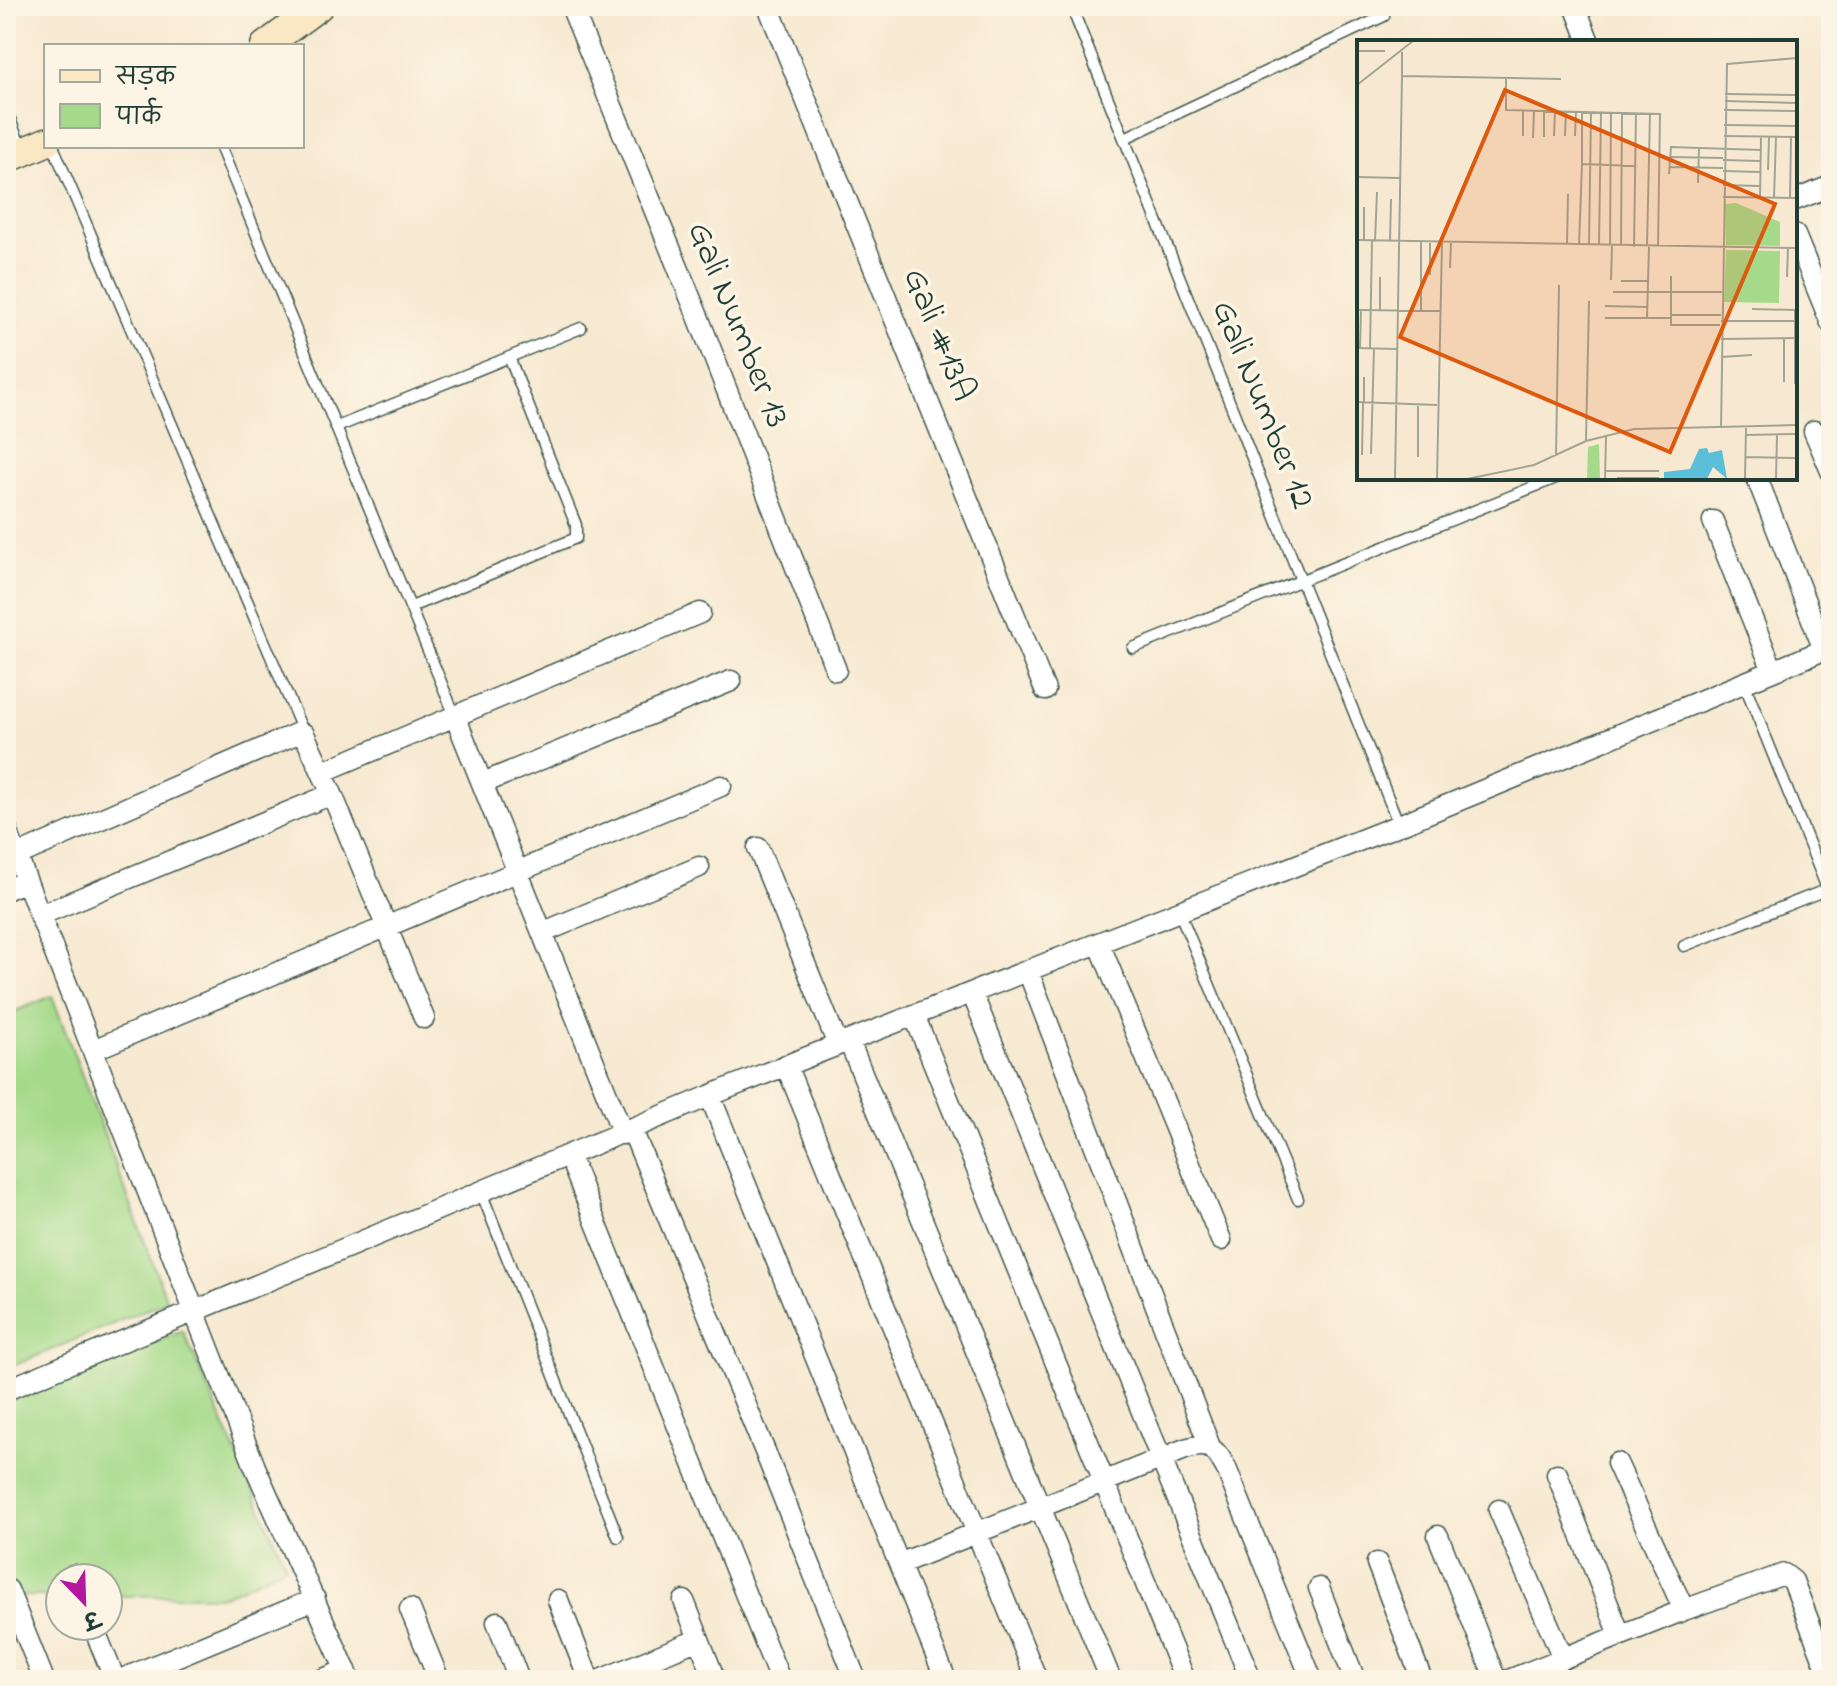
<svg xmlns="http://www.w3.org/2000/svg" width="1837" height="1686" font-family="'Indie Flower','Playpen Sans Deva',sans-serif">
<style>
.green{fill:#a5da8a;stroke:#628c5f;stroke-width:2}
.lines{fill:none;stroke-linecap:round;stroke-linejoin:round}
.service-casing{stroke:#3f574c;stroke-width:13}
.minor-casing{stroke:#3f574c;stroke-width:23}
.secondary-casing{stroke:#3f574c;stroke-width:31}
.service{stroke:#fff;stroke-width:10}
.minor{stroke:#fff;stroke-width:20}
.secondary{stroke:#fae7c3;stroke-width:28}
.labels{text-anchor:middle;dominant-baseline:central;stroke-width:7;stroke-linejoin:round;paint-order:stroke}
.street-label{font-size:36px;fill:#1f3d34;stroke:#fcf5e5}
.inset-road{fill:none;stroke:#a1a492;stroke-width:2}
.view{fill:#de580e;fill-opacity:0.15;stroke:#de580e;stroke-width:4}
.inset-edge{fill:none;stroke:#1f3d34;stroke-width:4}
</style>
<rect width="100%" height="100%" fill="#fcf5e5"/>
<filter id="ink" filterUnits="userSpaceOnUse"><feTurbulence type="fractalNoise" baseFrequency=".0125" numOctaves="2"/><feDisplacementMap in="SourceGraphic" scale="16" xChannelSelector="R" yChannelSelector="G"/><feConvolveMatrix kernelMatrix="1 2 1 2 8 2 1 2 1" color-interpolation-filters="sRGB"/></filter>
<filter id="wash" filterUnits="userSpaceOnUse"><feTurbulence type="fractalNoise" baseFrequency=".006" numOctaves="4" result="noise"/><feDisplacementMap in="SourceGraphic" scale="32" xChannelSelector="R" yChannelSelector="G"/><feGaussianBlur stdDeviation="1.8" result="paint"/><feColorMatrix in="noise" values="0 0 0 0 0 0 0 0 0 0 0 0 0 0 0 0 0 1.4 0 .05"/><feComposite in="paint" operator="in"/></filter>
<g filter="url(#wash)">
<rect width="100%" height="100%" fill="#f7e9d1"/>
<path class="green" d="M52,996L167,1301L6,1369V1015Z
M183,1331L286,1566L224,1596H108V1578H60V1596H6V1402Z"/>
</g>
<g filter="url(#ink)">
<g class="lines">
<defs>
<path id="service" d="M1071,6L1399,825
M6,109L22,150
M1125,138L1384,16
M53,146L304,734
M220,146L455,716
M337,427L581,328
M411,607L576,538V525L509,357
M1133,648L1556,478
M1744,683L1831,898
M1179,911L1298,1199
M1684,946L1828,889
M481,1192L618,1537"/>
<path id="minor" d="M571,6L699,319L836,670
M768,6L1045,690
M1575,6L1589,42
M1795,200L1831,186
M1795,235L1831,323
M1814,431L1831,471
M1757,478L1824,650
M1713,521L1773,671
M455,716L623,1134
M322,772L700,613
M483,783L731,681
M6,828L255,1467L350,1680
M758,848L838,1045
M18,855L298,733L304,734L332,794L424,1018
M6,890L26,881
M40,915L332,794
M544,932L699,867
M1099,943L1221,1240
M1028,971L1210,1447
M972,993L1251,1680
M914,1015L1185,1680
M849,1041L1111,1680
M93,1050L721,786
M786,1065L1037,1680
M710,1096L946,1680
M632,1130L764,1449L856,1680
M569,1156L780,1680
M6,1390L731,1087L1399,825L1831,647
M1617,1463L1684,1610
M1557,1474L1620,1635
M1499,1510L1563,1658
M1438,1536L1496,1680
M1377,1563L1422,1680
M899,1564L1185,1449C1209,1442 1214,1447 1226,1468L1312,1680
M73,1575L74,1578
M1319,1588L1355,1680
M8,1590L44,1680
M558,1600L589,1680
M684,1601L715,1680
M410,1609L439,1680
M497,1622L519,1680
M93,1626L115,1680
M120,1680L315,1599
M321,1680L346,1670
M600,1680L699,1639
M1509,1680L1684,1610L1784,1574L1793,1581L1831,1679"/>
<path id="secondary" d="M265,46L319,6
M6,159L46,142"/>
</defs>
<use href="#service" class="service-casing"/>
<use href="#minor" class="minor-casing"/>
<use href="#secondary" class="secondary-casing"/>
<use href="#service" class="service"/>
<use href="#minor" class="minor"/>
<use href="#secondary" class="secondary"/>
</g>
</g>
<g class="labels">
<g class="street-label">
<text transform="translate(737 325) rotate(68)">Gali Number 13</text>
<text transform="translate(938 335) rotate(68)">Gali #13A</text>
<text transform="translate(1262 405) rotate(68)">Gali Number 12</text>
</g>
</g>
<g transform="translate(1357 40)">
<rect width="440" height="440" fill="#f7e9d1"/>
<path d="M379,163L423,182V206L369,205L368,164ZM369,210L423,211L422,263L367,262ZM242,404L243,439H230L231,407Z" fill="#a5da8a"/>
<path d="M350,408L352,413L365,410L370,439L356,427L350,439H307V432L333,429L342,409Z" fill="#5bbfd9"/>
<path class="inset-road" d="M0,11H28M45,12V36L204,39M149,38V70L303,74L301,207M0,45L56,1M368,54L440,55M368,61L440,63M166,70V96M367,70L440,71M187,71V97M225,72V124L278,126M367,85L440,86M197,96L198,71M208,96L209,71M218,96L219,71M367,96L440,97M176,98L177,71M312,117L366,118M366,120L403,121M312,127L366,128M411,130L412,97M366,131L403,132M312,134L314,107L404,110M0,137L43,138M341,143L342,108M366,145L403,146M366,157L440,158M403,158L404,97M417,158L419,97M433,158L434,97M0,200L440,208M7,200V167M18,201L20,152M33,201L34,159M210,205L211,154M222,205L225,124M232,205L234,72M242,206L244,72M253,206L254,72M264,206L265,73M290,206L293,73M277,207L279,73M93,228L94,203M73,235V203M314,236V285H363M23,237V270M430,237L431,208M254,240L255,206M264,241H291M256,252H365M248,266L291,267M395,269L439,270M0,270L83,271M64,271V202M313,275H364M248,278H314M290,278L292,206M364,281H440M364,299L440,298M0,308L40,309M3,308L4,270M13,309L15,201M364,317L395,315M427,342V299M438,344V270M0,362L80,365M7,362V337M364,388L370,24L440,18M389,395L440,394M229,400L232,261M14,414L17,309M5,415L6,362M199,415L202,245M61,417V364M389,417L440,418M248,431H302M260,438H302M388,438L389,388M38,439L45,36M80,439L85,203M110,439L177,425L229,401L277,389L440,385M248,439L249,397M388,439H440M419,439L420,394"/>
<path class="view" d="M148,50L418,164L313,412L43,297Z"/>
<rect width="440" height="440" class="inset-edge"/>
</g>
<rect width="1837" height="1686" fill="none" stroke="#fcf5e5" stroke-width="32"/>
<rect x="44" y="44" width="260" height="104" fill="#fcf5e5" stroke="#a4ab9e" stroke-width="2"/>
<rect x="60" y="70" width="40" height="12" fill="#fae7c3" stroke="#a4ab9e" stroke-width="2"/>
<text x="116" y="84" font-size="24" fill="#1f3d34">सड़क</text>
<rect x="60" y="104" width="40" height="24" fill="#a5da8a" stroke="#a4ab9e" stroke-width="2"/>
<text x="116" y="124" font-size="24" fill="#1f3d34">पार्क</text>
<g transform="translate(84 1602) rotate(157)"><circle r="38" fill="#fcf5e5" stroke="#a4ab9e" stroke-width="2"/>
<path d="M0-6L14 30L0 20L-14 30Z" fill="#b5179e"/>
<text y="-12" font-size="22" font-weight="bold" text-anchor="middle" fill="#1f3d34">उ</text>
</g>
</svg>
